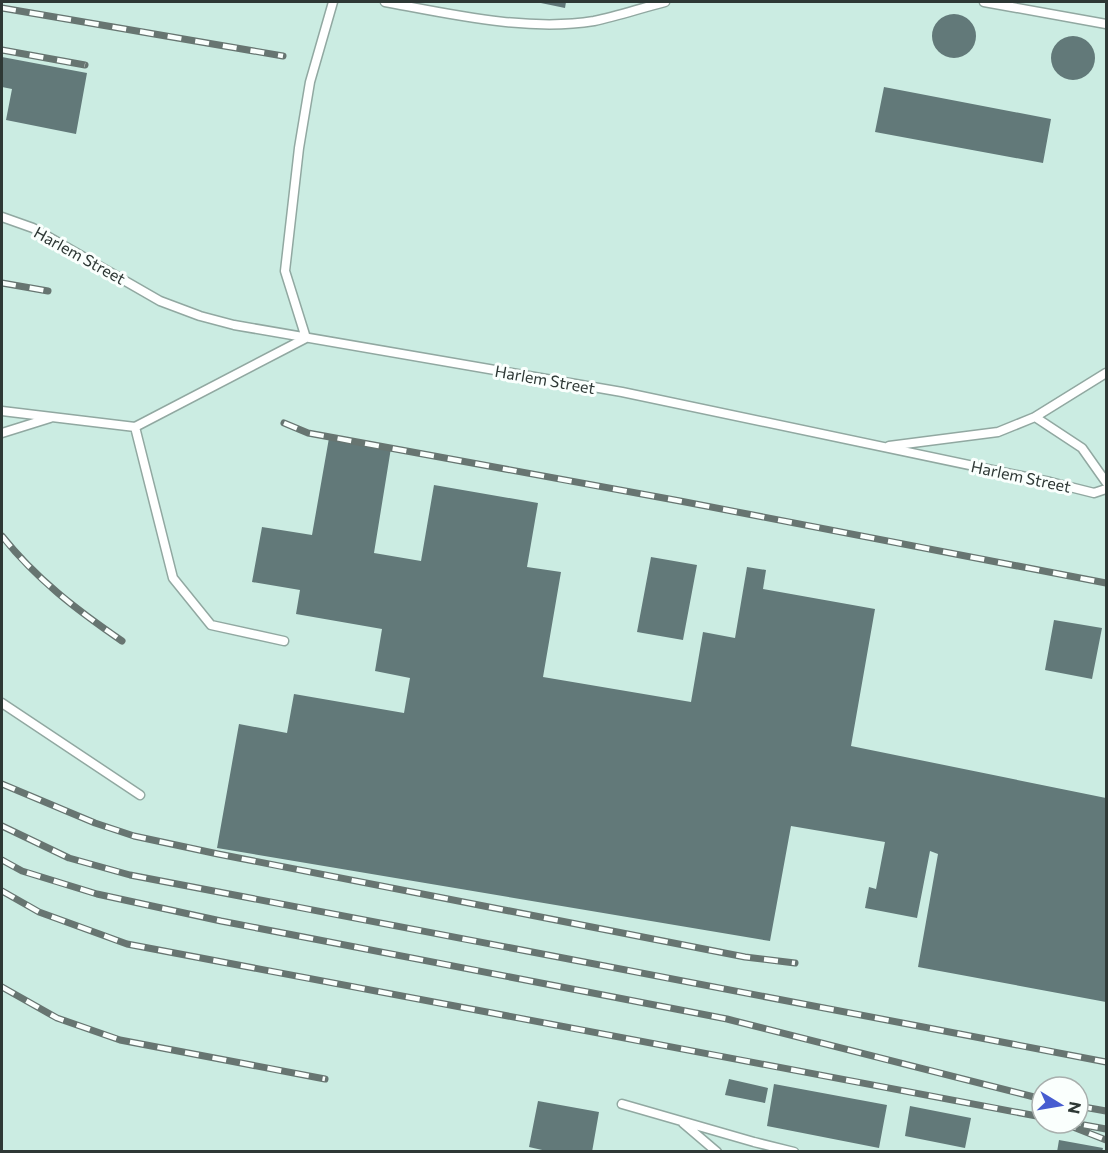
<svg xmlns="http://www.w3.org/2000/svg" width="1108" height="1153" font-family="Commissioner,sans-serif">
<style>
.built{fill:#cbece2;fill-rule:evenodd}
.building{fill:#627979}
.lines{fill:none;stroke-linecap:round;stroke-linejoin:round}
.lane-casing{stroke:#91a8a1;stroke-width:11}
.lane{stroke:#fff;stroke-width:8}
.rail-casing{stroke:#677571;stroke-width:7}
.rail{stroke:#fafffd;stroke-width:4.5;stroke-dasharray:14;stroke-linecap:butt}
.labels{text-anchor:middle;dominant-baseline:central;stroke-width:6;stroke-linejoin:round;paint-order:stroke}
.street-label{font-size:16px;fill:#2e3835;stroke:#fafffd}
</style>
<rect width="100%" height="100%" fill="#def7ef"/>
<path class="built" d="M2,2H1106V1151L2,1152ZM1042,1087H1078V1123H1042Z"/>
<path class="building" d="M536,2H566L565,8Z
M932 36a22 22 0 1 1 44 0a22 22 0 1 1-44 0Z
M1051 58a22 22 0 1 1 44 0a22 22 0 1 1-44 0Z
M2,57L87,73L76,134L6,120L12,89L2,87Z
M884,87L1051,119L1043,163L875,132Z
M329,438L391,448L374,553L421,561L434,485L538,503L527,567L561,572L543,677L691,702L703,632L735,638L747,567L766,570L763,589L875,609L851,746L1106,798V1002L918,967L938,854L930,851L917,918L865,908L869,887L876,889L885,842L791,826L770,941L217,848L239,724L287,733L294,694L404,713L410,678L375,671L382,629L296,614L300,590L252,582L262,527L312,535Z
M651,557L697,565L683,640L637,632Z
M1054,620L1102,628L1092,679L1045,670Z
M729,1079L768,1088L765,1103L725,1095Z
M774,1084L887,1105L879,1148L767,1126Z
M538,1101L599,1112L592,1152H551L529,1147Z
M910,1106L971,1118L965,1148L905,1136Z
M1059,1140L1103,1148L1102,1152H1057Z"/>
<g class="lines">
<defs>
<path id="lane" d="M385,2C450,14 528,32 594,21C618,16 641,8 665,2
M984,2L1106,24
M2,217L33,228L160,301L200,316L234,325L622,392L1050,482L1094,493L1106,489
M2,411L135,427L306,338L285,271L299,148L310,82L333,2
M1035,417L1082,448L1106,482
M135,427L173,578L211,625L284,641
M2,433L50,418
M889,446L998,432L1035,417L1106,373
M2,703L140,795
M622,1104L754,1142L794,1152
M683,1123L717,1152"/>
</defs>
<use href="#lane" class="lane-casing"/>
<use href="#lane" class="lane"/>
<defs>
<path id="rail" d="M2,8L283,56
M2,50L85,65
M2,283L48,291
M284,423L308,433L680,501L1106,583
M2,536C36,579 77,610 122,641
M2,784L95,823L134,836L218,854L745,957L795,963
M2,826L69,858L130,875L1106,1062
M2,860L22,871L97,894L221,921L727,1019L1042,1099
M2,891L39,912L127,944L1042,1117
M2,987L57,1018L120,1040L325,1079
M1078,1106L1106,1111
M1063,1123L1106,1140
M1084,1125L1106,1129"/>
</defs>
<use href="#rail" class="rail-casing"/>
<use href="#rail" class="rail"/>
</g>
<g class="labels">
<g class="street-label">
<text transform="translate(80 255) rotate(29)">Harlem Street</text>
<text transform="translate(545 379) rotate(10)">Harlem Street</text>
<text transform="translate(1021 476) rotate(12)">Harlem Street</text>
</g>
</g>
<rect width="1108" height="1153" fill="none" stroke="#2e3835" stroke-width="6"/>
<g transform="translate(1060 1105) rotate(101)"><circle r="28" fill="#fafffd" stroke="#a8afad" stroke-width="1.5"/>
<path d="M0-4.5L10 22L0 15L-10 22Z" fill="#465cd0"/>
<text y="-9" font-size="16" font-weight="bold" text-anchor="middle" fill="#2e3835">N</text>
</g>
</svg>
